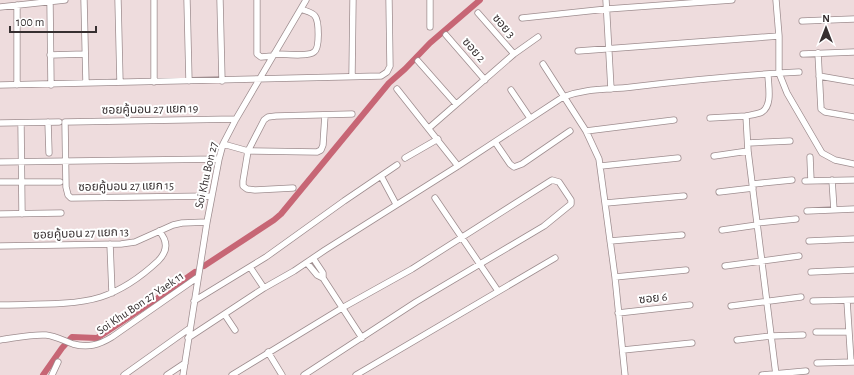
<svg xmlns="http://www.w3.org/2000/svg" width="854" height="375" font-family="'Alegreya Sans','Noto Sans Thai',sans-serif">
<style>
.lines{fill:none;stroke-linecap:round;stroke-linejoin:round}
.canal{stroke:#c76675;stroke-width:6}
.minor-casing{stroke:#9e8d8f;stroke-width:7}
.minor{stroke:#fff;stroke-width:5.5}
.labels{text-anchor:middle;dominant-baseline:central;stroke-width:4;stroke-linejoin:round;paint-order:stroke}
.street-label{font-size:12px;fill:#362f30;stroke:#fff}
</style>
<rect width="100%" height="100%" fill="#eedcdd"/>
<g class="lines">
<path class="canal" d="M204,266L274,220L281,214L389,83L405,69L430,43L480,0
M43,375L62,348L72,337L97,338L167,292L195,272"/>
<defs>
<path id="minor" d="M84,0L86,83
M118,0L120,82
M154,0V82
M187,0L189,81
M220,0L222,81
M257,0V54L261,57L272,56
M430,0V27
M606,0L611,89
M776,0L779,36V73L787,93L822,153L835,160L854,164
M50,2L51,85
M17,5V85
M0,7L65,0
M478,13L514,54
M522,18L607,9L732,0
M802,21L854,19
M446,35L485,80
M578,51L779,36
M818,53L821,109L825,112L854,117
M274,54C283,54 308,57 314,52C320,48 319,21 315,16C312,12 305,11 301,9
M803,54L854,52
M50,55L85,54
M418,61L456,104
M543,64L586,131L599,159L615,277L625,375
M768,74C768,85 773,105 762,112C758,114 751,115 746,116L748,151L776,375
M352,75L353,0
M819,76L854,82
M0,85L381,76L387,72L390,66L389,0
M397,89L458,166
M511,90L530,118
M710,118L746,116
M48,122L49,153
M0,123L59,122
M21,123L22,214
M429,128L514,54L538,37
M586,131L674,120
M495,142L510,164L514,167L522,164L570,131
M748,143L790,141
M223,144L248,151L317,152L321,150L323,145L325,115
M714,156L748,151
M810,157L811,181
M405,158L438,139
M0,162L219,159
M601,166L678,158
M381,176L396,204
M832,180L834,210
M805,181L854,180
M0,182H60
M753,184L792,180
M293,188L255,190L247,189L243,186V181L248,151L264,120L268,117L276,116L352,114
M719,192L753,188
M211,196L71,198L68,195L66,187L65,122L236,119
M435,198L498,291
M606,203L684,196
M807,211L854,209
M0,214L61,213
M757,223L796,219
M722,230L757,225
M610,241L682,235
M809,241L854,239
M110,244L112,293
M0,246L121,244L135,242L173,225L182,223L207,222
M313,258L323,273V278L362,338
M307,263L317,275L323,278
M725,266L799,256
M250,267L264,288
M811,272L854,270
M615,277L686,270
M194,301L266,257L344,201L397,165
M813,301L854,300
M847,301L851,362
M0,305C30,304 73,306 101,297C122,290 142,276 158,261C168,251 168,241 159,231
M731,306L801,297
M618,313L690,305
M225,315L235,330
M816,332H849
M188,338L264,288L294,271L325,250L458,166L563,97C586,88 607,90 632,87C688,80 743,75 799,72
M0,340C15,338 32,334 46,335C56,336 64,341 73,344C88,348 99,345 112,337L198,277
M737,340L771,336L803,335
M623,350L692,343
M268,352L282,375
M817,363L853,362
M52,375L58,362
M124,375L190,328
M167,375L185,363
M183,375L207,222L219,159L223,144L236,119L306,0
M232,375L342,308L412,269L552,180L559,182L571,200V204L544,226L416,302L304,375
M356,375L555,258
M762,375L806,371"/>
</defs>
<use href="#minor" class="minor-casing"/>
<use href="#minor" class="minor"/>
</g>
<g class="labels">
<g class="street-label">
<text transform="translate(504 26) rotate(49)">ซอย 3</text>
<text transform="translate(474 50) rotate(49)">ซอย 2</text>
<text transform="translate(150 109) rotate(-1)">ซอยคู้บอน 27 แยก 19</text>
<text transform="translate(206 175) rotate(-77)">Soi Khu Bon 27</text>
<text transform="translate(126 186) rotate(-1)">ซอยคู้บอน 27 แยก 15</text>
<text transform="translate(81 233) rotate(-2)">ซอยคู้บอน 27 แยก 13</text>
<text transform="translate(653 298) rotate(-6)">ซอย 6</text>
<text transform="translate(140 303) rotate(-34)">Soi Khu Bon 27 Yaek 11</text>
</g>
</g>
<g transform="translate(826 28)" stroke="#ffffff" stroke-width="3" paint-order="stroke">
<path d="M0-3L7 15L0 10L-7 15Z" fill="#362f30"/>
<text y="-6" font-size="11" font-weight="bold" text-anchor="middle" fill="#362f30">N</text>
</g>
<path d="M10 26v6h86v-6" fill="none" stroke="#362f30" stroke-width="2"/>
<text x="16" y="26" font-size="12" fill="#362f30" stroke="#ffffff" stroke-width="3" paint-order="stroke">100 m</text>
</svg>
